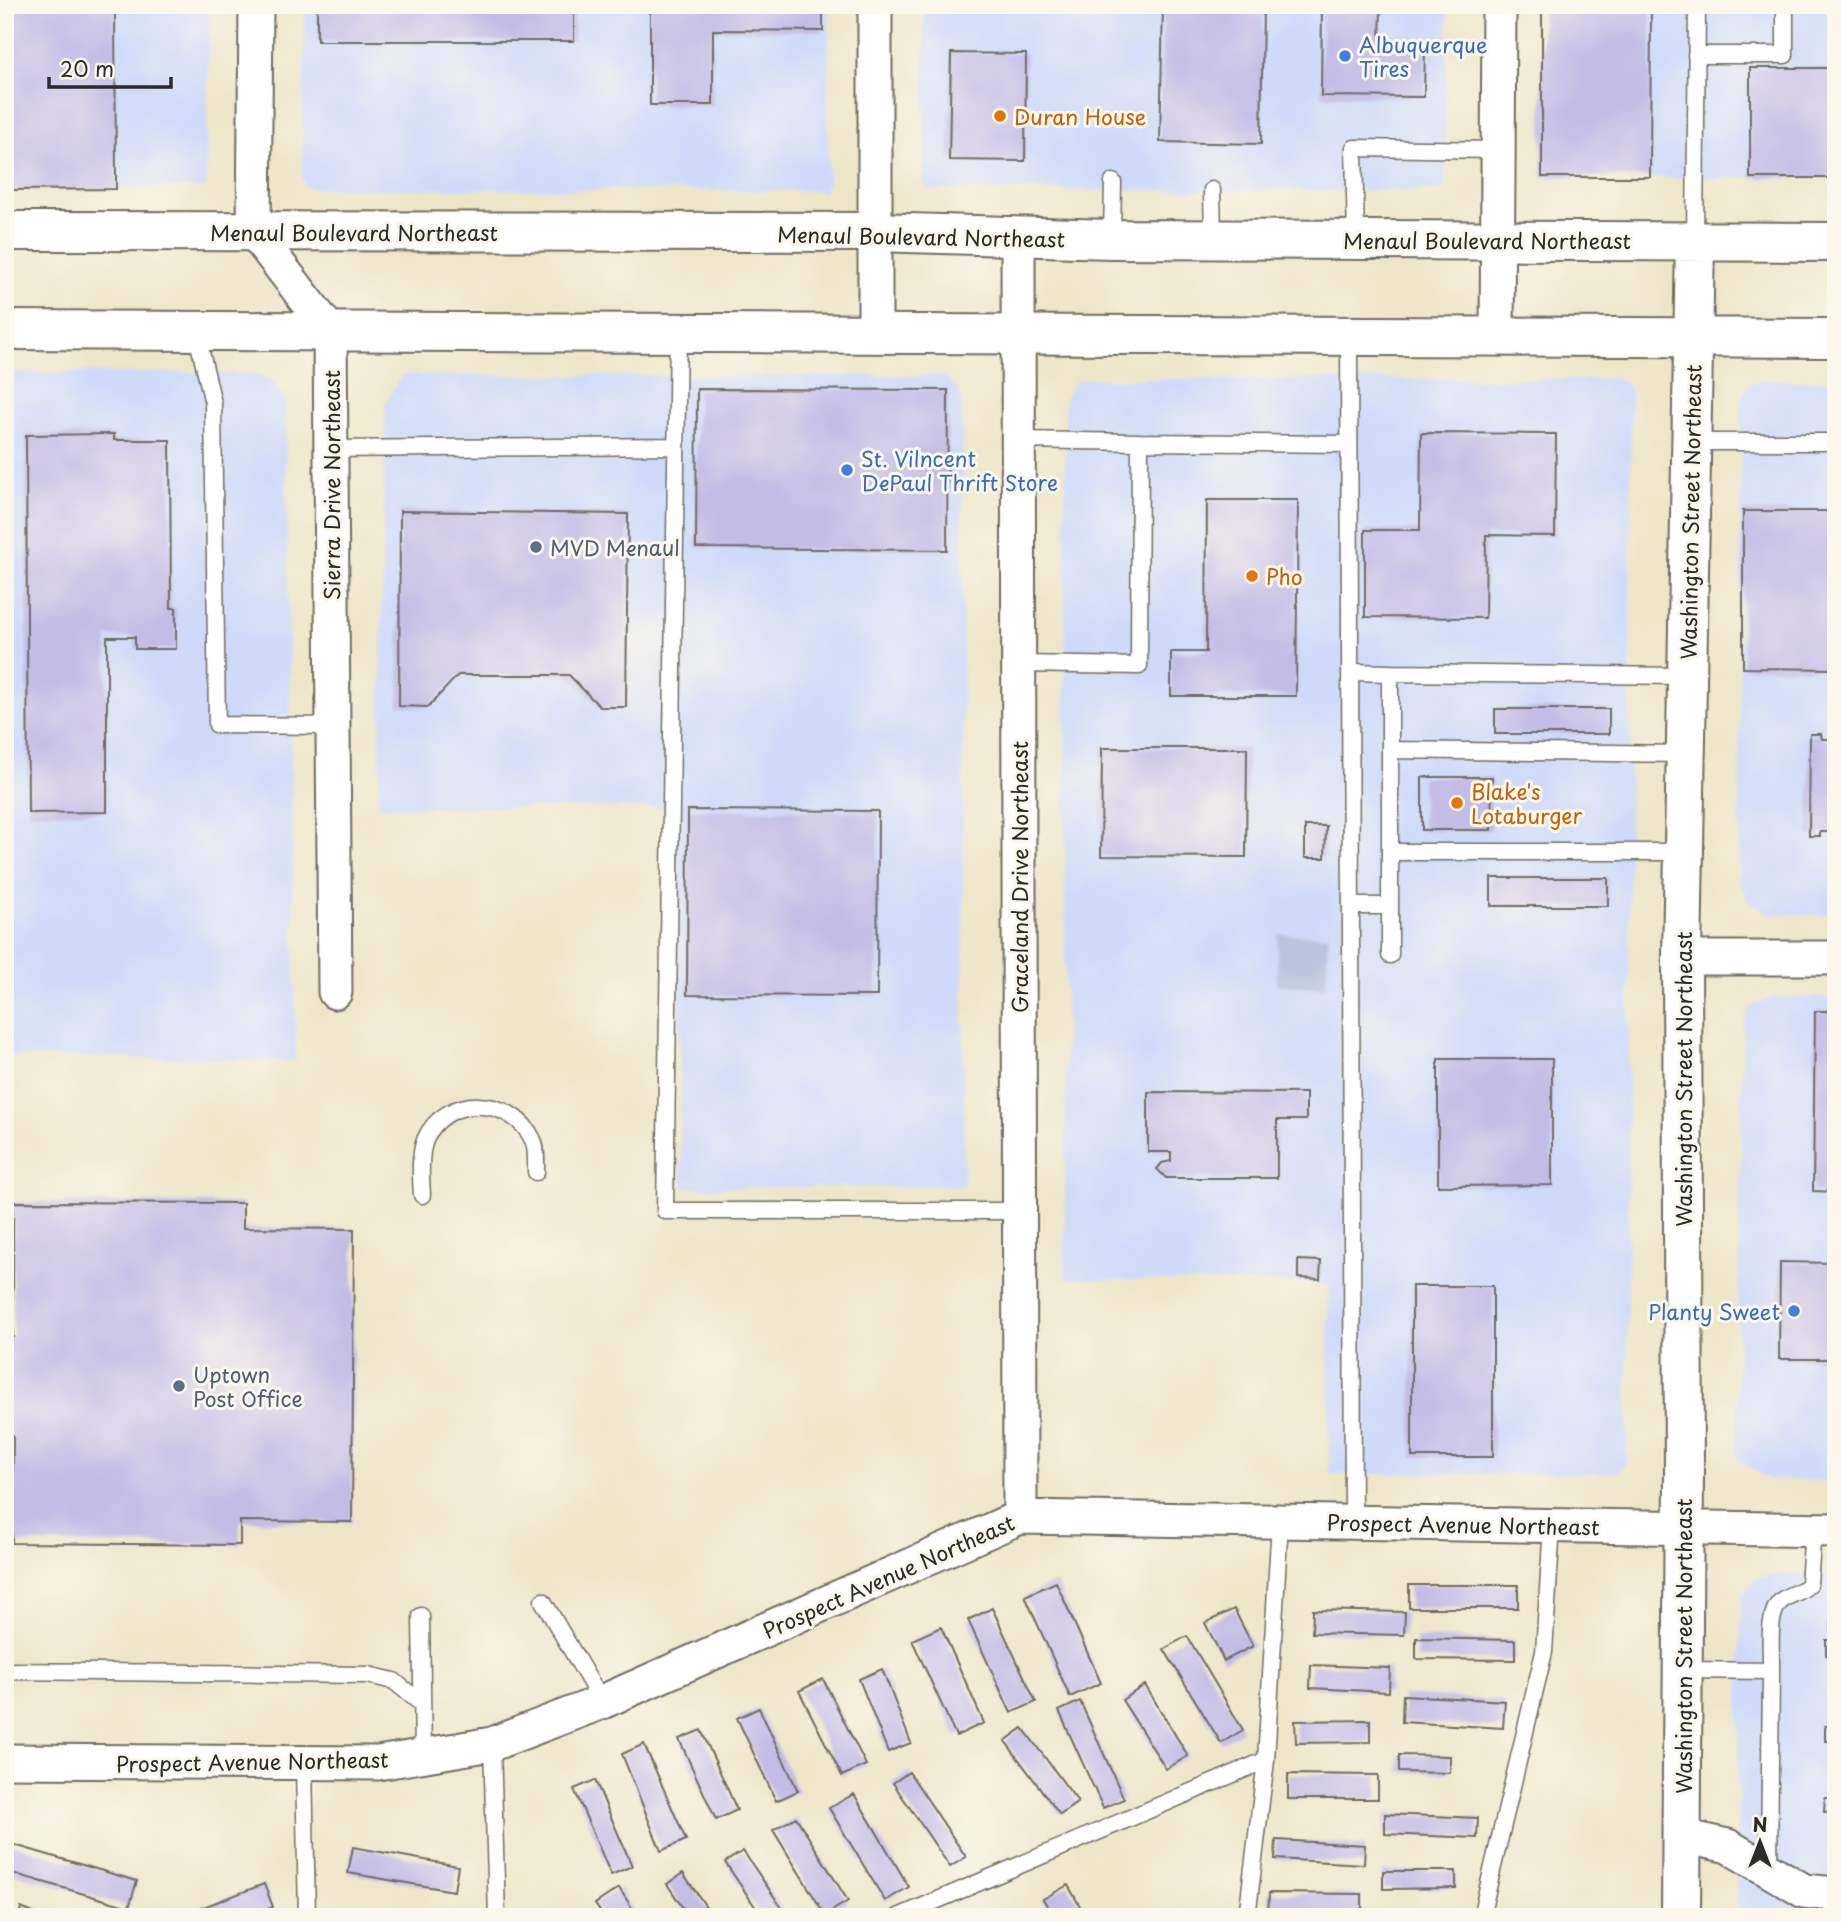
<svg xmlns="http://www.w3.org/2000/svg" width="1841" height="1922" font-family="'Playpen Sans',sans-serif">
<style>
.built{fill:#cfdafa}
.industrial{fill:#bac4de}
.building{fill:#c2bce7}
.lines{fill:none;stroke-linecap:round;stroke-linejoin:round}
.lane-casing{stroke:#6f6c62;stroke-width:19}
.street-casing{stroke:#6f6c62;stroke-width:37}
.secondary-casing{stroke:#6f6c62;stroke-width:42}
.lane{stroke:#fff;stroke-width:16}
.street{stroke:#fff;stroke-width:33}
.secondary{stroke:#fff;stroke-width:38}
.shop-dot{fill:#3f7fe0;stroke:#fbf7ec;stroke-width:2.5}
.food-dot{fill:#e8710a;stroke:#fbf7ec;stroke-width:2.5}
.service-dot{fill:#5c6f8a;stroke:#fbf7ec;stroke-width:2.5}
.labels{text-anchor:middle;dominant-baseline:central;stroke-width:6;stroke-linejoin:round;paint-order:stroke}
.shop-label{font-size:21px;fill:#366cbe;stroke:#fbf7ec;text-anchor:start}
.food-label{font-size:21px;fill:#c56008;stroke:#fbf7ec;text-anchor:start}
.street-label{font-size:21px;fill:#2b2b2b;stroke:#fbf7ec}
.service-label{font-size:21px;fill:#4e5e75;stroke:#fbf7ec;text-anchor:start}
</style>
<rect width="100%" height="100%" fill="#fbf7ec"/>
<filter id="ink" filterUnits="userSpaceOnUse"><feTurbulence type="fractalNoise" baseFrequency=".0143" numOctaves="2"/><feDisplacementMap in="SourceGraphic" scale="14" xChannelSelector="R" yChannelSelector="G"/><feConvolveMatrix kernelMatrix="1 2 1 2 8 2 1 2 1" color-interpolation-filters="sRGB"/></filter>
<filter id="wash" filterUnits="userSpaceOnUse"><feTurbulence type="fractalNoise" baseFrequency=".00686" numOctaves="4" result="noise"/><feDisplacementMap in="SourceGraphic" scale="28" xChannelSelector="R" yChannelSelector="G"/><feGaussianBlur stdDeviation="1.57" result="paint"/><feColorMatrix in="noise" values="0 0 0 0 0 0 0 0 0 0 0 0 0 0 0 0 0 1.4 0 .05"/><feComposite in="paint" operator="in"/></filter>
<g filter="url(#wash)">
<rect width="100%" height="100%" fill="#ede6c9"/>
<path class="built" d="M5,5H209L206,188L5,187Z
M305,5H829L828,183L824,191L307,188L302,180Z
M924,5H1448L1445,189L1433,191L929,190L924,183Z
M1543,5H1836V178L1542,177Z
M5,372L251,373L273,380L285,400L296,1061L5,1056Z
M401,375L944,376L957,388L962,402L964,1186L682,1188L676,808L379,807L385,404Z
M1088,379H1616L1627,383L1631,395L1627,1463L1616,1473L1329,1474L1328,1284L1065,1279V397L1075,383Z
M1760,380L1836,381V915L1769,914L1748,901L1739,882L1741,399L1749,383Z
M1773,997H1836V1481L1770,1480L1739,1460L1736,1446L1743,1025L1751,1006Z
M1780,1574H1836V1917H1736L1741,1595L1759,1577Z"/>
<path class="industrial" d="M1278,934L1328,936L1326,987L1276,985Z"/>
<g id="blocks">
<path class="building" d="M5,5H115L116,189L5,190Z
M317,5H574V41H317Z
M650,5H823V31L713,30V105H650Z
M1163,5H1263L1261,144L1160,142Z
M1322,5H1381L1380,44L1425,45L1424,97L1321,96Z
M1542,5H1651L1650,177H1542Z
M951,53L1026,54L1025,161L949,160Z
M1750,68H1836V178H1750Z
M697,389L948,390L947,550L696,548Z
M1421,433L1556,434L1555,536L1486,535L1485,618L1365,617V530H1420Z
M114,434V440H170L171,608H176V649H135V637H107V812L28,813L26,435Z
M1207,500H1298L1296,696H1171V652H1206Z
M400,511L628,514L626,707H600L569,675H458L428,707L399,706Z
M1743,511H1836V669L1743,668Z
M1495,709H1609V734H1495Z
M1810,734H1821L1822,739H1836V832H1820V836H1809Z
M1102,748H1247L1246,857L1101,856Z
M1422,777H1492L1491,830H1422Z
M688,810L878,811L877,996L687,995Z
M1305,826H1326L1325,858H1305Z
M1491,878H1608V906H1491Z
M1815,1011H1836V1192L1813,1191Z
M1438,1059H1552V1185L1438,1186Z
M1148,1092L1306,1093V1120H1277V1178H1166L1157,1169L1162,1163L1171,1161V1152H1148Z
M13,1202L243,1203V1228L354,1229L352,1522L240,1521V1545L12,1543L13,1435H5V1337H13Z
M1298,1260L1321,1261L1320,1279L1298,1278Z
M1780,1262L1836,1263V1359H1779Z
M1412,1286H1493V1457H1412Z
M1056,1582L1101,1683L1070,1697L1025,1596Z
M1409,1585H1518V1608H1409Z
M1832,1603H1836V1854H1830L1831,1812H1824L1825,1798H1831V1741H1825V1726L1831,1727L1832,1655H1826V1640H1831Z
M992,1608L1036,1702L1011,1713L968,1620Z
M1234,1609L1253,1646L1224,1661L1205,1623Z
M1313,1610L1405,1612L1404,1635L1312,1633Z
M941,1627L984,1723L956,1736L912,1640Z
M1187,1636L1243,1730L1221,1743L1164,1649Z
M1416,1638L1515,1640V1660L1416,1659Z
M1311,1665L1390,1668L1389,1692L1310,1688Z
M882,1669L911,1743L888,1752L859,1679Z
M823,1679L866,1765L842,1776L799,1691Z
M1145,1685L1188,1756L1166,1769L1122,1700Z
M1403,1695L1505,1701L1503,1728L1402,1722Z
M1080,1701L1124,1799L1103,1808L1059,1711Z
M759,1708L798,1791L776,1801L737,1718Z
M1370,1720V1742L1296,1743L1295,1721Z
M1023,1728L1078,1802L1060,1815L1005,1741Z
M701,1730L737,1810L716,1820L679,1739Z
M644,1744L686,1840L661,1851L622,1754Z
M1399,1755L1450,1756V1773L1399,1772Z
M909,1772L966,1857L950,1867L893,1783Z
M1288,1774L1378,1775V1799H1288Z
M595,1780L632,1866L611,1875L574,1789Z
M854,1794L909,1887L885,1901L829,1808Z
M1385,1814L1478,1818L1477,1838L1385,1834Z
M796,1817L848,1901L825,1915L773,1830Z
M1276,1840L1365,1845L1364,1864L1275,1859Z
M11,1844L137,1881L129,1907L5,1871Z
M353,1847L458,1866L454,1891L348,1873Z
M743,1851L788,1917H762L725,1862Z
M1383,1871H1456V1888L1383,1889Z
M683,1873L713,1917H689L667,1884Z
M264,1884L273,1907L247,1917H177Z
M1068,1885L1086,1917H1054L1043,1899Z
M619,1888L638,1917H604L595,1904Z
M1269,1893L1362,1894V1917L1268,1916Z
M21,1908L43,1917H18Z"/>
</g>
</g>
<g filter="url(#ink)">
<use href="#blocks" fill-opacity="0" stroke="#6f6c62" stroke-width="2"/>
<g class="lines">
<defs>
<path id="lane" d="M1696,55H1785V5
M1212,190L1213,239
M1112,239L1113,182
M1356,239L1354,148L1498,150
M1695,241L1697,5
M196,331L213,403L217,725L333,726
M678,332L665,1211H1020
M1349,336L1353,1522
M1018,440L1140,442L1139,666L1019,664
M1140,442L1349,444
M1691,442H1836
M331,449L676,446
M1350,672L1390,673
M1390,750L1685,754
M1390,852H1684
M1351,906H1390
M1390,955V673L1687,676
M422,1195C421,1178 419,1156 425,1140C444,1094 512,1095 533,1140C537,1148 536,1162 536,1172
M543,1601L602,1702
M421,1616L423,1755
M1683,1670L1771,1671L1769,1871
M5,1671L368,1675L394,1681L422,1704
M1771,1671C1772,1653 1766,1614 1781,1601C1790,1593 1802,1593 1809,1584L1813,1530
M492,1744L497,1917
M304,1763L307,1917
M898,1917L1266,1760L1280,1521
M1247,1917L1266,1760
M1481,1917L1544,1652L1552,1525"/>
<path id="street" d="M256,5L254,232L330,331L335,992
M875,5V334
M1018,238L1020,1517
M1497,336L1499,5
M1682,958H1836
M5,1761L378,1763L492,1744L602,1702L1020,1517L1836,1530
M1682,1836L1728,1846L1804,1891L1836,1894"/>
<path id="secondary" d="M5,231L874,232L1112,239L1836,242
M5,330L1836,338
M1681,1917L1684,1473L1682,958L1695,241"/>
</defs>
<use href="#lane" class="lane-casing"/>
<use href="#street" class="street-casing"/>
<use href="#secondary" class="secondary-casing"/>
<use href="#lane" class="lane"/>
<use href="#street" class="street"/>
<use href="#secondary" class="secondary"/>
</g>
</g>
<g class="shop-dot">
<circle cx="1345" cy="56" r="7"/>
<circle cx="847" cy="470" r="7"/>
<circle cx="1794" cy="1311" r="7"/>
</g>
<g class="food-dot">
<circle cx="1000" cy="116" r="7"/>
<circle cx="1252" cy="576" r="7"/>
<circle cx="1457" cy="803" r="7"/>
</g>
<g class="service-dot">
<circle cx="536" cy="547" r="7"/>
<circle cx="179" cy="1386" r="7"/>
</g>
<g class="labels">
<g class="shop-label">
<text x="1359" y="44">Albuquerque<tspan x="1359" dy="24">Tires</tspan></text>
<text x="861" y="458">St. Vilncent<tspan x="861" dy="24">DePaul Thrift Store</tspan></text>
<text x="1780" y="1311" text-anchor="end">Planty Sweet</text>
</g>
<g class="food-label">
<text x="1014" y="116">Duran House</text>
<text x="1266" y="576">Pho</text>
<text x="1471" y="791">Blake's<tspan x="1471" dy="24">Lotaburger</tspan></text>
</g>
<g class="street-label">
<text x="354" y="232">Menaul Boulevard Northeast</text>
<text transform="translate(921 236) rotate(1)">Menaul Boulevard Northeast</text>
<text x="1487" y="240">Menaul Boulevard Northeast</text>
<text transform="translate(331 485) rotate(-90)">Sierra Drive Northeast</text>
<text transform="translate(1690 512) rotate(-89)">Washington Street Northeast</text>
<text transform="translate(1019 877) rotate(-90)">Graceland Drive Northeast</text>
<text transform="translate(1683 1079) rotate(-90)">Washington Street Northeast</text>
<text transform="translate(1463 1524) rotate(1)">Prospect Avenue Northeast</text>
<text transform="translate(888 1576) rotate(-24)">Prospect Avenue Northeast</text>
<text transform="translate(1683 1646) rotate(-90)">Washington Street Northeast</text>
<text transform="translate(252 1761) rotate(-1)">Prospect Avenue Northeast</text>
</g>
<g class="service-label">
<text x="550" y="547">MVD Menaul</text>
<text x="193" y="1374">Uptown<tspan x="193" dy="24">Post Office</tspan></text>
</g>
</g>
<rect width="1841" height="1922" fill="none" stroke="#fbf7ec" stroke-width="28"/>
<g transform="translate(1760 1842)" stroke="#fbf7ec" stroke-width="5" paint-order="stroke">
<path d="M0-5L12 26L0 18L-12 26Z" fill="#2b2b2b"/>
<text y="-10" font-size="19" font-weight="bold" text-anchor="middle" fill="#2b2b2b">N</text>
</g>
<path d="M49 77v10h122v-10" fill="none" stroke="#2b2b2b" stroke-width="3.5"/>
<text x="60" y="77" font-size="21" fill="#2b2b2b" stroke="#fbf7ec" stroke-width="5" paint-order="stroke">20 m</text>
</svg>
